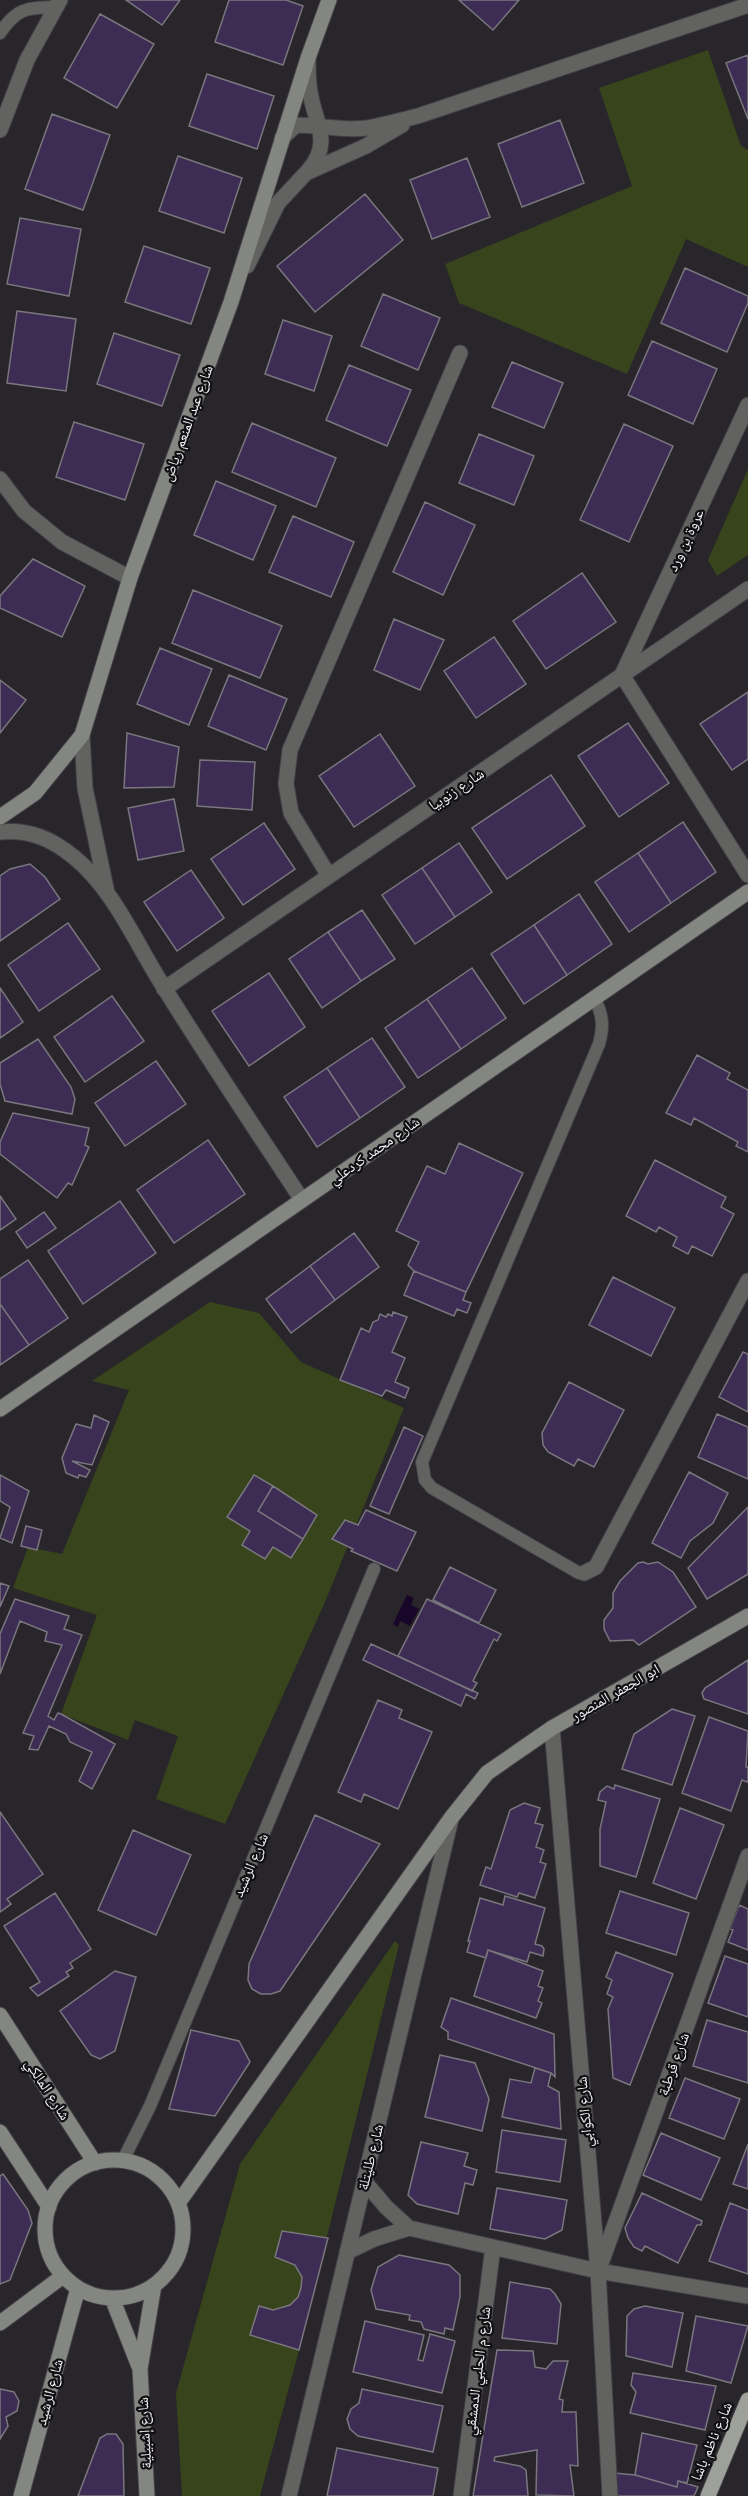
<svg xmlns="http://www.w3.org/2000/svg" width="748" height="2496" font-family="Poppins,'Noto Naskh Arabic',sans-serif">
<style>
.green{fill:#38441b}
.water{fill:#180629}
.building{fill:#3d2c53;stroke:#79767e;stroke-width:1.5}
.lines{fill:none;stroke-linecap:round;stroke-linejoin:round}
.service-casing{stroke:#444147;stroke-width:14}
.minor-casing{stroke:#444147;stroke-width:17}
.secondary-casing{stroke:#444147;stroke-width:17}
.primary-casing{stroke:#444147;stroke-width:17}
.service{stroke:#626360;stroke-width:12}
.minor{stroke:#626360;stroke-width:15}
.secondary{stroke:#848681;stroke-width:15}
.primary{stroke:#9ea09a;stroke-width:15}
.labels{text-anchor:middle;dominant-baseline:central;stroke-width:4.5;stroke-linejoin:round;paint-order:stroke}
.street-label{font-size:15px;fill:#f2f0f4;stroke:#100f12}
</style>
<rect width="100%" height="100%" fill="#28252b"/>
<path class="green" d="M708,50L741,146L748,150V267L686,239L627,374L459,303L445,264L632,186L599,88Z
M748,469V555L717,576L708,560Z
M210,1302L259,1313L301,1362L404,1408L325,1602L225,1824L156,1799L178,1736L135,1720L128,1740L61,1714L97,1615L13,1588L28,1547L62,1554L129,1390L92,1381Z
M395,1941L399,1945L299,2350L260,2496H182L176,2393L240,2164Z"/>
<path class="water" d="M407,1595L414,1598L411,1605L419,1609L410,1626L400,1621L398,1627L393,1624Z"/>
<path class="building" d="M126,0H180L162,25Z
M229,0H286L303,6L283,65L215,42Z
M459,0H519L493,30Z
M100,14L154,44L117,108L64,78Z
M748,55V119L726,63Z
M207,74L274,96L257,149L189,126Z
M52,114L110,135L83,210L25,189Z
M560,120L584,183L522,207L498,144Z
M178,156L242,178L224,233L159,211Z
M467,158L490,217L432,239L410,180Z
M365,194L403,240L315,312L277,266Z
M20,218L81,229L69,296L7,284Z
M144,246L210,268L191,324L125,302Z
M685,268L748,296V303L727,352L661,323Z
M383,294L440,318L418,370L361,346Z
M17,311L76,319L66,391L7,383Z
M283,320L332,336L314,391L265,374Z
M114,333L180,355L162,406L97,384Z
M652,341L717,369L693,424L628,395Z
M512,362L563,383L544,428L492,407Z
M349,365L411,390L387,446L326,420Z
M74,422L144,444L125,500L56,477Z
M252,423L336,458L316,507L232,472Z
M624,424L673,446L629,542L580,520Z
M479,434L534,456L514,505L459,483Z
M216,481L276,506L253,560L194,535Z
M425,502L475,525L443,595L393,572Z
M293,516L354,542L331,597L269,572Z
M33,559L85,586L62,637L0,608V596Z
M582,573L616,622L546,669L513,621Z
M193,590L282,626L260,678L172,643Z
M394,619L444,640L420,690L374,670Z
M494,637L526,684L476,718L444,671Z
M160,648L212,669L189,725L137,704Z
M229,675L287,699L266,750L208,726Z
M0,680L26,700L0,733Z
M748,692V759L732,770L700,724Z
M628,723L669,783L619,817L578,756Z
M127,733L179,747L174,787L124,788Z
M380,734L415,786L354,827L319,776Z
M200,760L255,762L252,810L197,806Z
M551,775L585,826L507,879L472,828Z
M174,799L184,851L138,860L128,808Z
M683,822L716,872L671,903L638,853Z
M264,823L295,869L243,905L211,859Z
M459,843L492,892L455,917L422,868Z
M638,853L671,903L629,932L595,882Z
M30,864L45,877L60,899L0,941V876L10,869Z
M422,868L455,917L415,944L382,895Z
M191,870L224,918L177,951L144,902Z
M579,894L612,944L567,975L534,925Z
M362,910L395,959L361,981L328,932Z
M68,923L100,969L39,1011L8,965Z
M534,925L567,975L524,1004L491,954Z
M328,932L361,981L322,1008L289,959Z
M472,968L506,1018L461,1049L427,999Z
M269,973L305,1027L249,1066L212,1011Z
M0,988L23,1022L0,1038Z
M112,996L144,1041L85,1082L54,1037Z
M427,999L461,1049L418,1078L385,1028Z
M372,1038L405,1087L360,1118L327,1068Z
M38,1039L71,1087L75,1099L72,1114L5,1101L0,1084V1063Z
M697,1055L730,1073L727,1079L748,1090V1152L736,1146L738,1142L694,1118L691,1125L666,1113Z
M156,1061L186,1104L125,1146L95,1103Z
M327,1068L360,1118L317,1147L284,1097Z
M13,1113L89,1128L85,1145L89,1147L72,1185L68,1183L57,1198L0,1154V1142Z
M208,1140L245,1194L174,1243L137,1190Z
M459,1143L523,1173L466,1292L414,1271L408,1265L419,1242L396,1231L427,1166L445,1174Z
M655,1160L726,1197L721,1207L734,1214L712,1256L692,1246L688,1254L673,1246L677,1237L659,1227L656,1232L626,1216Z
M0,1196L16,1219L0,1230Z
M120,1201L156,1253L83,1304L48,1251Z
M44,1212L56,1228L27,1248L16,1232Z
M354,1233L379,1267L335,1300L310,1266Z
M28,1260L68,1318L29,1345L0,1304V1279Z
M310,1266L335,1300L291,1333L266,1299Z
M414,1271L466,1292L463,1300L471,1303L467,1313L457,1309L454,1316L404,1295Z
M613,1277L675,1308L651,1356L589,1325Z
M0,1304L29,1345L0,1365Z
M393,1312L407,1317L392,1352L405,1358L395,1382L409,1388L405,1398L386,1390L382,1396L340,1380L361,1328L369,1332L373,1322L378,1320L380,1314L386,1317L388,1314L392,1316Z
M743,1352L748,1354V1412L719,1397Z
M569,1382L624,1410L594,1467L578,1459L574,1466L548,1452L543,1445L542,1433Z
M717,1414L748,1427V1479L698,1457Z
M94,1415L109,1422L92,1465L72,1461L90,1470L86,1477L79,1475L78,1478L66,1473L62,1458L76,1424L91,1428Z
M404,1427L423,1436L389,1514L370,1506Z
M689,1472L728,1493L713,1523L690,1541L681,1558L652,1543Z
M0,1475L29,1491L12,1543L0,1538L10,1507L0,1501Z
M254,1475L273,1486L258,1511L303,1539L291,1558L273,1547L265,1559L242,1545L250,1531L227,1517Z
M273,1486L317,1515L303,1539L258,1511Z
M748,1507V1574L707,1599L688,1568Z
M366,1510L416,1532L397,1571L351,1551L353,1549L332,1539L345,1520L358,1525Z
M26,1526L42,1530L37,1550L21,1546Z
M643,1562L648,1564L658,1562L673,1572L696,1607L639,1645L633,1640L610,1641L604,1629V1620L613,1608V1593L620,1581L638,1563Z
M450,1567L496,1590L479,1623L433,1600Z
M0,1583L9,1586L0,1607Z
M15,1599L69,1616L64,1629L82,1635L48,1716L54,1720L58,1713L61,1714L115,1744L92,1789L79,1781L92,1752L70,1742L66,1734L49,1726L38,1750L29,1749L34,1736L23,1733L62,1645L45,1641L47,1632L20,1621L0,1674V1634Z
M427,1599L501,1634L497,1641L494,1639L473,1681L477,1683L472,1691L398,1656Z
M371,1644L478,1693L475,1699L466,1694L461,1706L363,1660Z
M748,1660V1714L704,1699L702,1693L705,1688Z
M378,1700L402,1710L399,1718L432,1732L398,1809L364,1794L361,1802L338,1792Z
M672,1709L695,1716L672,1785L622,1769L634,1734Z
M709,1717L748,1731L746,1767H748V1780L747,1782L742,1780L731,1811L682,1793Z
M615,1785L660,1799L636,1877L600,1866V1829L606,1802L598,1800L600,1792L607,1786L614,1789Z
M524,1803L540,1808L535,1823L543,1825L536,1847L544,1850L540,1862L546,1864L535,1898L519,1893L517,1897L480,1885L486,1867L491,1869L510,1810Z
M680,1808L724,1825L696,1899L653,1883Z
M0,1812L43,1874L7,1899L11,1904L0,1912Z
M315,1815L380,1844L280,1991L271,1994H261L252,1989L248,1980L249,1964Z
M133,1830L191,1855L156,1935L98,1910Z
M620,1891L689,1913L676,1955L606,1933Z
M55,1893L91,1949L70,1963L73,1968L66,1972L69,1976L38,1996L30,1988L40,1982L4,1926Z
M505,1896L545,1908L535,1944L542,1946L544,1949L543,1956L530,1952L527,1962L488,1950L486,1958L467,1952L470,1941H468L480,1898L503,1905Z
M739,1905L748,1909V1950L728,1942L733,1930L730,1929Z
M488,1950L543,1971L538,1986L543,1988L538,2001L542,2003L536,2018L474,1996Z
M616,1952L673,1974L630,2085L613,2078L608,2009L613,1997L607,1994L612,1980L606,1977Z
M725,1956L748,1964V2017L708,2003Z
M115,1971L136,1977L115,2051L100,2059L91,2055L60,2011Z
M451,1998L554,2034L555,2077L551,2073L448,2039V2032L441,2027Z
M707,2020L748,2032V2083L693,2066Z
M191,2030L239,2041L250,2062L215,2116L169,2109Z
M440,2055L475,2063L489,2099L482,2131L425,2117Z
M535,2068L551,2073L548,2086L559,2092L561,2129L502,2117L510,2079L531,2083Z
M685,2078L740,2099L724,2139L669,2118Z
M502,2130L566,2140L560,2182L496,2172Z
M661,2133L720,2158L701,2200L643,2175Z
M421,2142L468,2153L464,2166L477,2170L473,2185L465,2183L458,2214L417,2204L408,2195Z
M748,2144V2189L733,2184Z
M3,2174L28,2210L32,2223L10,2280L0,2284V2176Z
M497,2188L567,2200L562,2230L545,2239L490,2229Z
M642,2193L702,2221L701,2225H697L678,2263L645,2246L642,2251L634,2247L628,2238L625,2228Z
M730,2203L748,2210V2274L709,2261Z
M282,2231L328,2238L299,2350L250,2335L259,2306L273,2310L290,2305L298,2297L301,2288L302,2277L295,2265L275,2257Z
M399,2255L449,2265L460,2275V2297L453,2330L445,2328L444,2334L424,2329L421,2322L409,2320L410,2315L376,2309L371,2290L378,2267Z
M510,2282L550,2289L555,2294L561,2304L557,2344L502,2338Z
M645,2306L683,2313L672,2367L626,2356L627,2316L634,2309Z
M696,2316L748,2326L731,2383L686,2371Z
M365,2321L424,2335L418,2360L423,2361L430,2334L455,2341L442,2393L353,2372Z
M497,2350L533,2351L535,2367L546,2369L553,2361H568L559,2399L563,2400L562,2412H576L578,2466L570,2465L574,2496L536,2495L537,2450L495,2457L494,2461L520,2466L526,2470L528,2496H473Z
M633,2373L716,2386L705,2430L630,2413L636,2392L631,2385Z
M0,2389L14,2392L19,2401L17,2411L6,2417L8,2426L0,2439Z
M362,2389L443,2406L433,2452L358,2436L350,2429L347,2419L351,2409L359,2403Z
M642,2433L697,2445L687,2483L678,2481L677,2487L635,2475Z
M107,2434H116L123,2444L124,2496H78L100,2438Z
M337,2448L438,2468L433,2496H327Z
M614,2473L635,2475L677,2487L678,2481L698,2487L694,2496H615Z"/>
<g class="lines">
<defs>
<path id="service" d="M0,33C17,8 26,8 55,7
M584,1573H579L432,1488L425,1480L422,1462L599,1044C604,1027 603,1014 594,998
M123,2160L150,2106L374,1569"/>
<path id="minor" d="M308,60C308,70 308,82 310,92C315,124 333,142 308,171
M0,130L27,60L60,0
M282,138L296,125C319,125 343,131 367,128C384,125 401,120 418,116L748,5
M247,266L278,203L306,173L366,146L402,125
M748,405L622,675L748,875
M0,479L24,511L62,542L130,578
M82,735L85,788L107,893
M0,832C30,829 52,839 75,858C115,891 137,946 165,989C209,1060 256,1130 302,1200
M329,876L291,813L286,784L290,750L460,353
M164,989L748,589
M584,1573L596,1567L748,1281
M552,1728L598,2271L610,2496
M364,2181L386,2207L409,2228L598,2271L748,2296
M347,2252L374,2239L409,2228
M600,2266L748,1856
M289,2496L451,1819
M461,2496L493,2247"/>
<path id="secondary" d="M0,817L35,793L82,735L130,578L231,302L308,58L329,0
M0,1409L748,892
M0,2015L95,2163
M0,2132L49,2207
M45 2229a69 69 0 1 1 138 0a69 69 0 1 1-138 0Z
M179,2202L451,1818L487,1773L552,1728L748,1616
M112,2298L140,2369
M0,2323L63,2276
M21,2496L78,2288
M147,2496L140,2369L154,2285"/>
<path id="primary" d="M708,2496L748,2400"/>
</defs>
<use href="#service" class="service-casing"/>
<use href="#minor" class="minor-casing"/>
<use href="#secondary" class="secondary-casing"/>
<use href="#primary" class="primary-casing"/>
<use href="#service" class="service"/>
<use href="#minor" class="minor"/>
<use href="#secondary" class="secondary"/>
<use href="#primary" class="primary"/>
</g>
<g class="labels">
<g class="street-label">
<text transform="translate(187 423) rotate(-70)">شارع عبد المنعم رياض</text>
<text transform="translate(685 540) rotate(-65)">عروة بن ورد</text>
<text transform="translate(456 789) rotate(-34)">شارع زنوبيا</text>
<text transform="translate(374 1150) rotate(-35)">شارع محمد كردعلي</text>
<text transform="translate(615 1692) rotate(-30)">ابو الجعفر المنصور</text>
<text transform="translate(250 1865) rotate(-67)">شارع الرشيد</text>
<text transform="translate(673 2064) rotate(-70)">شارع قرطبة</text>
<text transform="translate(48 2089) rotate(57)">شارع المالكي</text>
<text transform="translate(584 2112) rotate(-95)">شارع الكوابي</text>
<text transform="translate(370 2157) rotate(-76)">شارع طليتلة</text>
<text transform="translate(477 2371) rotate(-83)">شارع م الحلبي الدمشقي</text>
<text transform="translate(49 2392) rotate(-75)">شارع الرشيد</text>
<text transform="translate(144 2433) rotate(-93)">شارع إشبيلية</text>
<text transform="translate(711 2441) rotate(-67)">شارع ناظم باشا</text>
</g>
</g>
</svg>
